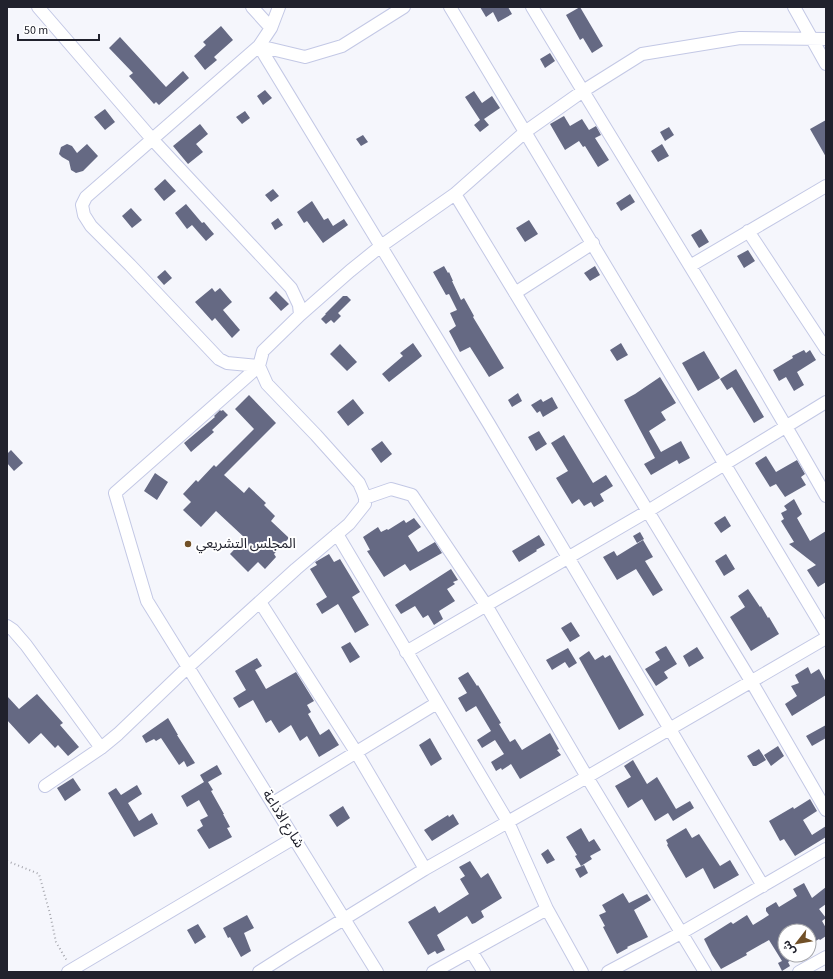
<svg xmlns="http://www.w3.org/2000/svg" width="833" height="979" font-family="'Source Sans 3','Noto Sans Arabic',sans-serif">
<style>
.building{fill:#656983}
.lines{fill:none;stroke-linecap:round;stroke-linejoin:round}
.minor-casing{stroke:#c3c8e5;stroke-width:14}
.path{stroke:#a7a8af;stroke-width:2;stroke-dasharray:1 3;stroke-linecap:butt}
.minor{stroke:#fff;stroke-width:12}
.poi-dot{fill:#715027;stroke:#fff;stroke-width:1.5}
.labels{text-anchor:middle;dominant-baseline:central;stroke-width:4;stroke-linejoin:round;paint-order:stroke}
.poi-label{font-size:14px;fill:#21222d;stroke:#fff;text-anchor:start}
.street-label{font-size:14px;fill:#21222d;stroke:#fff}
</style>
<rect width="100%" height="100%" fill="#f5f6fc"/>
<path class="building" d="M480,7H508L512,14L498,22L493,12L486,17Z
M580,7L603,46L592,53L583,38L580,40L566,15Z
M221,26L233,40L214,57L217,60L205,70L194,56L206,45L203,42Z
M120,37L166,87L183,71L189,78L159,105L156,102L154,104L129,76L133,73L109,48Z
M550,53L555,61L545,68L540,59Z
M265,90L272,98L263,105L257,96Z
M474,91L482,103L492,96L500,108L484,119L489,125L480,132L474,125L480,120L465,97Z
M105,109L115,122L105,130L94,117Z
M245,111L250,118L242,124L236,117Z
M564,116L570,126L582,119L589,130L596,126L601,135L595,138L609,160L598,167L585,146L583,147L579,141L565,150L550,124Z
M826,120V157L810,129Z
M200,124L208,134L196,144L203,152L188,164L173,146Z
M669,127L674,135L665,141L660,132Z
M363,135L368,142L361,146L356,139Z
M67,144L72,146L77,153L87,144L98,156L83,171L76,173L71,170L69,161L62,157L59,154L61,147Z
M662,144L669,156L658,162L651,151Z
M165,179L176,191L164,201L154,189Z
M273,189L279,196L271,202L265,195Z
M630,194L635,202L621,211L616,203Z
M312,201L324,220L328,218L333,226L344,219L348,225L323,243L307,221L304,223L297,212Z
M186,204L202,223L204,222L214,234L206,241L192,225L187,229L175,213Z
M131,208L142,220L132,228L122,216Z
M278,218L283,225L275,230L271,223Z
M529,220L538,234L525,242L516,228Z
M701,229L709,242L699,248L691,235Z
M748,250L755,261L744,268L737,256Z
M444,266L448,273L449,272L453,281H452L461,300L464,298L474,316L473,317L504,368L489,377L470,347L460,352L449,331L456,326L450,313L457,310L449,294L446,295L433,272Z
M595,266L600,275L590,281L584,273Z
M165,270L172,278L164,285L157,277Z
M212,288L215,292L220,288L232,302L223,310L240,330L232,338L215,318L212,321L195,302Z
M276,291L289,304L281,311L269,298Z
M343,296H347L351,300L338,313L341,316L334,323L331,320L326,324L321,319L326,314H325Z
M413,343L422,356L389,382L382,374L403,356L400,353Z
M621,343L628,355L617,361L610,350Z
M340,344L357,362L347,371L330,354Z
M804,350L806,353L810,350L816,360L797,372L804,385L794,391L786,377L779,381L773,370L793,358L792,356Z
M704,351L720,378L698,391L682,363Z
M736,369L764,417L754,423L732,387L727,390L720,379Z
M660,377L676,403L661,412L666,420L649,431L661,452L681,441L690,458L679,464L677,460L651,475L644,464L655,458L624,400L635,394Z
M518,393L522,401L512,407L508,400Z
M249,395L276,423L224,475L244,493L249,487L266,503L264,505L275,516L271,521L289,538L274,554L276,557L265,569L258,562L248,572L230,554L245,538L216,511L201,527L183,510L191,502L183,494L196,480L198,482L214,465L216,467L254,429L235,409Z
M552,397L558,408L543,417L540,411L537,413L531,405L541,399L543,402Z
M353,399L364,413L348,426L337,412Z
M220,410L221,411L223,410L228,415L212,430L214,432L191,452L184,443L215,417L214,416Z
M539,431L547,444L536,451L528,437Z
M564,435L593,483L606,475L613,486L600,494L604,501L594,507L591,502L584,506L579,499L572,504L556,478L568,471L551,443Z
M382,441L392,454L381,463L371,449Z
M11,450L23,463L14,471L7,463V454Z
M766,456L776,472L797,460L805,474L801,477L806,485L785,497L776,484L770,487L755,463Z
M155,473L168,482L157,500L144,491Z
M794,499L802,514L797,518L810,541L826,531V582L818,587L807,570L816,565L789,544L794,542L781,521L784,519L781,513L787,510L784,506Z
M725,516L731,526L721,533L714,523Z
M414,518L421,527L408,536L418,552L435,542L442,553L410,571L405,564L384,577L367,551L370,550L363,537L378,527L381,532L387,529L388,530L404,520L406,523Z
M640,532L644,539L637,543L633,536Z
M539,535L545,545L536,550L537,551L519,562L512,551Z
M643,540L653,557L645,561L663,590L653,596L636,569L617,580L603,557L614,551L617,556Z
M329,554L334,562L340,559L360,592L352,597L369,625L355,633L338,604L322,614L316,604L327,597L310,569L317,565L315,562L317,561Z
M726,554L735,569L724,576L715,561Z
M451,569L458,580L453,582L455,584L447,589L455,601L439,611L443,619L434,625L428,615L423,618L415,606L401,614L395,605Z
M748,589L760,607L761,606L768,618L769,617L779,634L751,651L730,617L745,607L738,596Z
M571,622L580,636L570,642L561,628Z
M350,642L360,657L350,663L341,647Z
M666,646L677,664L664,672L668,678L656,686L645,669L660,660L655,652Z
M697,647L704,658L689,667L683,656Z
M568,648L577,663L569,668L565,662L552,670L546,660Z
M589,651L595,660L603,655L605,658L610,655L644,715L619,730L579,658Z
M257,658L262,666L255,670L266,689L296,672L314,701L307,705L311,712L308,714L320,735L329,729L339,745L319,757L307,736L300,741L291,725L279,733L271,720L266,723L253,700L239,708L233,698L246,690L235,671Z
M808,667L811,674L819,669L826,682V695L792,716L785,704L797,696L791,686L799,683L795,675Z
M468,672L477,686L478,685L501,723L499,724L510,742L515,739L522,750L550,733L559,749L557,750L561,755L520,779L511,764L502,770L501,768L496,771L491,762L504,754L495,740L482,748L477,740L491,731L476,706L466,712L458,698L467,693L458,678Z
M37,694L63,723L60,725L79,747L68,756L58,745L55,748L41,733L29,744L7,720V696L19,709Z
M168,718L178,735H177L195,763L187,767L184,761L179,765L161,738L156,741L154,739L146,743L142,736Z
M826,725V738L812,746L806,736Z
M430,738L442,759L431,766L419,745Z
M778,746L784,756L771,766L764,755Z
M759,749L766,760L756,766H753L747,756Z
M633,760L647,784L657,777L676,809L690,801L694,808L673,821L668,813L655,821L642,799L628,808L615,786L631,777L624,766Z
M217,765L222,774L208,782L213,790L211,791L224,814H223L230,827L227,828L232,837L209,849L197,830L203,826L200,820L208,816L199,800L187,807L181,796L204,782L200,775Z
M73,778L81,790L65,801L57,788Z
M137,785L142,794L128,803L139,821L152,813L158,824L134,837L108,793L116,788L121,795Z
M810,799L817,811L803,820L812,835L826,826V837L795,856L784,839L780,841L769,821L793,807L794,809Z
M343,806L350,818L337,827L329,815Z
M453,814L459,824L432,841L424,830L448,815L449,817Z
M581,828L589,842L594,839L601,850L590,856L592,859L581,866L575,856L577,855L566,837Z
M686,828L692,838L699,834L720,866L730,860L739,875L714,889L703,868L686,878L667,845L668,844L666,840Z
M548,849L555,860L547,864L541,854Z
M470,861L481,878L488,873L502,898L481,911L484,917L475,923L472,924L467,916L437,935L445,950L437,954L435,951L428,955L408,922L435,906L439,913L469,894L460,879L465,876L459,867Z
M584,865L588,873L580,878L575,869Z
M804,883L812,898L826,887V904L819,909L826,918L822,921L826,928V936L820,940L819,939L814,942L809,936V931H785V955H800L788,962L790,966L782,971L778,963L782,961L769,940L746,953L747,955L721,969L712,955L704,939L731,922L733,924L747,915L753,925L769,915L766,911V908L776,902L779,907L797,896L793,889Z
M623,893L629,903L647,894L651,900L634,910L648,937L627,947L628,948L617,954L603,927L605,926L599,915L606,912L602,905Z
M247,915L254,928L244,933L251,951L241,957L230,937L228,938L223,928Z
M198,924L206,937L195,944L187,930Z"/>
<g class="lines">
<defs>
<path id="minor" d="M38,7L152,139L291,288L299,305L300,315
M252,7L271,28L259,46L489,424L763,886
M450,7L826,633
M532,7C630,170 732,330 826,496
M794,7L826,64
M271,28L279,7
M455,194L751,681L826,810
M748,231L826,349
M690,266L826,186
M515,293L593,243
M259,366L227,363L219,359L130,265L91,226L84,215L82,205L86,197L259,46L305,57L342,46L404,7
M365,498L391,489L412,495L486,605L587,777L826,638
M337,534L508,822L547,909L582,972
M260,602L356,752L425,869
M7,626L13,630L26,645L101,748
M406,652L648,511L826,402
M45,786L101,748L118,734L188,667L296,569L349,524L365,504V498L363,492L359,483L316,435L267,384L259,366
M273,803L437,703
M471,951L547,909
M68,972L294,838
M259,972L292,951L425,869L587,777L705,972
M377,972L147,601L115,493L259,366L263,351L300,315L350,271L381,246L455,194L525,132L583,91L642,54L740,38L826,39
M433,972L471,951L484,972
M608,972L681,933L826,849
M799,972L826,957"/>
</defs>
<use href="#minor" class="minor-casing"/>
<path class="path" d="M7,861L39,874L50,914L56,942L67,961"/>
<use href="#minor" class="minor"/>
</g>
<circle class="poi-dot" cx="188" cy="544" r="4"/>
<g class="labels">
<g class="poi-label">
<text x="196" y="544">المجلس التشريعي</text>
</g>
<g class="street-label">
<text transform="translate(283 819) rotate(58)">شارع الاذاعة</text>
</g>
</g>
<rect width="833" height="979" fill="none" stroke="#21222d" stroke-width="16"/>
<g transform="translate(797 943) rotate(239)"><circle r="19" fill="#ffffff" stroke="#a6a7ab"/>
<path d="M0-3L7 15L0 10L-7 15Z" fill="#715027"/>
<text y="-6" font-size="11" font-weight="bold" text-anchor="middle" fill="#21222d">ش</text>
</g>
<path d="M18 34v6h81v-6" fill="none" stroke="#21222d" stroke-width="2"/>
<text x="24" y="34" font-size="12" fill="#21222d" stroke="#ffffff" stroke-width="3" paint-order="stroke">50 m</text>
</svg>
